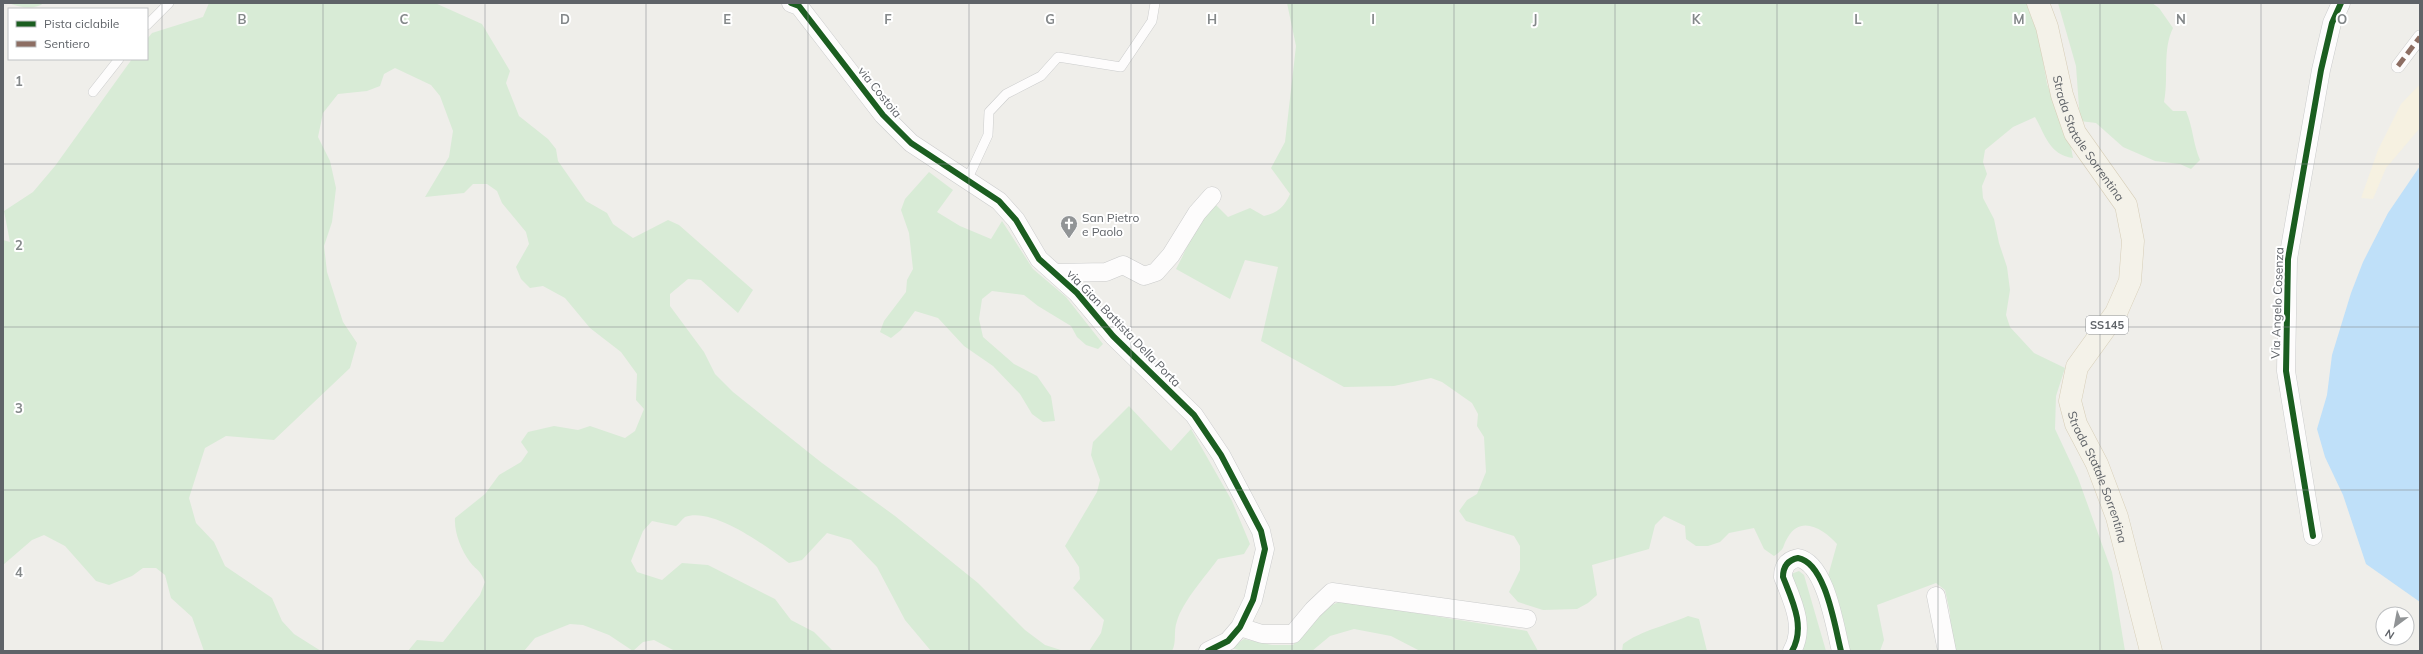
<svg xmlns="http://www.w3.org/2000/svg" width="2423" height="654" font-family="Mulish,sans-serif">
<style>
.green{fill:#d8ebd6}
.sand{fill:#f6f1e1}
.water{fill:#bfe0f9}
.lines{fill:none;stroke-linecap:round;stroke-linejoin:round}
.service-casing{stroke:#cbcccc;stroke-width:10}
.pedestrian-casing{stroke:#cbcccc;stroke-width:14}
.minor-casing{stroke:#cbcccc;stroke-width:19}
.primary-casing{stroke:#d7ceb8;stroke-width:23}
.service{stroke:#fdfcfc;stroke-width:9}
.pedestrian{stroke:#fdfcfc;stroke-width:13}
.minor{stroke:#fdfcfc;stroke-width:18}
.primary{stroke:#f4f2e9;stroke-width:22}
.quiet{stroke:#8d6e63;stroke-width:5;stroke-dasharray:10 5;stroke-linecap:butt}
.cycleway-casing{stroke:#fff;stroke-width:8}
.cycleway{stroke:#1b5e20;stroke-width:6}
.grid{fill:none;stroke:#84888a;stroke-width:1;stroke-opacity:0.55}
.labels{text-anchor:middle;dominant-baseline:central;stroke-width:4;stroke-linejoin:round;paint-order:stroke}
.shield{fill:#fff;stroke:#8f9295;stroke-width:1}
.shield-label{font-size:11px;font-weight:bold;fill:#5f6368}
.street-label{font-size:12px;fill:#5f6368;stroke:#fff}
.poi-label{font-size:12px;fill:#5f6368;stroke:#fff;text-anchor:start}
.grid-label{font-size:13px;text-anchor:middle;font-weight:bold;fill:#84888a;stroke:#fff;stroke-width:4;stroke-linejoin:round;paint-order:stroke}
</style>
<rect width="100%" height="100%" fill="#efeeea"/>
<path class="green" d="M8,3H44C32,11 21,7 8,3Z
M209,3H435L482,24L510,71L506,83L519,116L548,139L556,149L558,161L586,201L607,213L613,224L633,238L668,220L679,225L753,290L738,313L701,280L688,279L670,294V306L704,352L715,374L733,392L822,463L895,516L978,583L1025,630L1045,645L1064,651H931L905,620L877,567L851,540L827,533L802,560L789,563C768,547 712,506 685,517C682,519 679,524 676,526L652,521L643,531L631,561L637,572L662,580L682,563L708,565L775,599L791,620L814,632L832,650L836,651H675L654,640L643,642L633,651L609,635L583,625L570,624L535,638L524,651H408L417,640L443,642L480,595L485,582C479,568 478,572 470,562C461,550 454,532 455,518L485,494L499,475L521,462L528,452L521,442L528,432L554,426L578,430L590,426L625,438L635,431L644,409L636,400L637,374L621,352L590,328L565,298L543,286L530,288L521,279L516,267L529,244L526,232L502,203L497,191L487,184H473L464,193L425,197L449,157L453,131L440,96L431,85L395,68L384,74L380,86L367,91L338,94L323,113L318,137L330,161L336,188L332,222L324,246L327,272L343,322L357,343L350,368L274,440L226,436L205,448L189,498L196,523L214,542L225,566L272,598L282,621L294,634L321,651H204L192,617L171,598L165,575L156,568H143L132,576L109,585L96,581L65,546L44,535L32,540L3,565V240L10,242L4,211L33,192L55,166L132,59H147V39L152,33L203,17Z
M1287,3H2033L2047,84L2070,142L2073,158C2049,155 2045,134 2035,117L2013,127L1985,150L1983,162L1987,174L1982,186L1983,198L1994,219L1999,243L2007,267L2010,290L2006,315L2010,327L2034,353L2065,368L2056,396L2055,429L2078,478L2112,572L2125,651H1951L1950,613L1945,590L1936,583L1877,605L1884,640L1880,651H1848L1828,576L1837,544C1825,530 1801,514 1788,537C1781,548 1787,547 1774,556L1764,549L1754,528L1729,533L1720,542L1708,546H1696L1686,539L1685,526L1664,516L1655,525L1649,549L1592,565L1597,595L1588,603L1577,609L1543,610L1518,602L1509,592L1520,570V546L1514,536L1466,521L1459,511L1467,500L1477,494L1486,472L1484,437L1477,426L1478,414L1472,403L1442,382L1431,378L1394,386L1344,387L1261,341L1278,267L1245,260L1230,299L1176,269C1187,249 1198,218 1216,205L1228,217L1250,208L1264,216C1279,212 1284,207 1290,194L1271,168L1285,142L1296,46Z
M2058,3H2152L2159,8L2173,28C2162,50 2169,78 2164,102L2173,111H2186C2193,127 2193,144 2200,160L2191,169L2180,164L2155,161L2123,147L2096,123L2080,121L2076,66Z
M929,172L953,190L937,212L960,226L991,239L1002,221L1033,269L1066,297L1103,344L1098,349L1086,345L1077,337L1071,326L1038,306L1024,295L992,291L982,299L979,319L983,337L1014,364L1037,376L1051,396L1055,421L1043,422L1032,414L1020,394L993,366L964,346L938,318L915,311L901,330L891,338L880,332L884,321L906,292L907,280L913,269L909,233L901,210L905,199Z
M1129,406L1171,451L1191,429L1232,501L1250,544L1244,554L1218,559C1205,577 1183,601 1177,621C1173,632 1177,642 1172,651H1089L1101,633L1104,620L1073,588L1080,579L1079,567L1065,546L1097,492L1100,480L1091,455L1093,442Z
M1799,571L1804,575L1826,651H1801L1791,574Z
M1341,601L1527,631L1538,651H1420L1391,636L1354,629L1330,636L1312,651H1242L1231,648L1244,639L1272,645H1293L1325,608Z
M1688,616L1699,619L1707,651H1622L1623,644C1640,631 1668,625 1688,616Z"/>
<path class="sand" d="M2420,84V128L2386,168L2373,199L2361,198L2378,150L2401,104Z"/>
<path class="water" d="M2420,166V602L2366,564L2343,495L2325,457L2317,429L2327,395L2332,355L2351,293L2363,262L2388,213Z"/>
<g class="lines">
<defs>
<path id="service" d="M147,25L169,3
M93,92L119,59
M968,178L988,135L989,112L1006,94L1041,76L1058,57L1121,67L1152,21L1155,3"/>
<path id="pedestrian" d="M2398,66L2420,37"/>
<path id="minor" d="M791,3L799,6L883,115L911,143L999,201L1016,220L1039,259L1077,293L1113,336L1194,415L1221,455L1261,531L1265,549L1253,600L1240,627L1228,641L1208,651
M1055,273L1106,272L1123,265L1144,276L1156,272L1171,255L1197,213L1212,196
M2313,536L2286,371L2288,259L2321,70L2332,23L2341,3
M1936,596L1947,651
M1240,627L1262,634H1293L1313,610L1332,592L1527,619
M1792,651C1806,627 1792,600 1783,577C1783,566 1788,560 1798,558C1826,563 1835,628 1841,651"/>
<g id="primary">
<path id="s1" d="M2038,3L2047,27L2062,95L2075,133L2126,205L2133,241L2130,281L2116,313L2077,367L2070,401L2076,424L2097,464L2117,517L2151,651"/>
</g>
</defs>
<use href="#service" class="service-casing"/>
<use href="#pedestrian" class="pedestrian-casing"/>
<use href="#minor" class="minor-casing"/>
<use href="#primary" class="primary-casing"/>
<use href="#service" class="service"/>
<use href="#pedestrian" class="pedestrian"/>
<use href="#minor" class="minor"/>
<use href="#primary" class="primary"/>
<path class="quiet" d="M2398,66L2420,37"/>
<defs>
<path id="cycleway" d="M791,3L799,6L883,115L911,143L999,201L1016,220L1039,259L1077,293L1113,336L1194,415L1221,455L1261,531L1265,549L1253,600L1240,627L1228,641L1208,651
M2313,536L2286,371L2288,259L2321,70L2332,23L2341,3
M1792,651C1806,627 1792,600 1783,577C1783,566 1788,560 1798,558C1826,563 1835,628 1841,651"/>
</defs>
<use href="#cycleway" class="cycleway-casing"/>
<use href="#cycleway" class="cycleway"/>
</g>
<path class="grid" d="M162,3V651M323,3V651M485,3V651M646,3V651M808,3V651M969,3V651M1131,3V651M1292,3V651M1454,3V651M1615,3V651M1777,3V651M1938,3V651M2100,3V651M2261,3V651M3,164H2420M3,327H2420M3,490H2420"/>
<defs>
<symbol id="church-pin" viewBox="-11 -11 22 30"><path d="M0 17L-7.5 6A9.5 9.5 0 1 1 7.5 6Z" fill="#919496" stroke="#fff"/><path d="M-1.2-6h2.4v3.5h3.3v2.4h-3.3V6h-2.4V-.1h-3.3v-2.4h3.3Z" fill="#fff"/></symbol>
</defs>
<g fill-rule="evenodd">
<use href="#church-pin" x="1059" y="214" width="20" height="27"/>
</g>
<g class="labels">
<rect class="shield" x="2086" y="316" width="42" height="18" rx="3"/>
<g class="shield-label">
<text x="2107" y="325">SS145</text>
</g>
<g class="street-label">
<text transform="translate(880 92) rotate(51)">via Costoia</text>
<text stroke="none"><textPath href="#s1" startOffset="146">Strada Statale Sorrentina</textPath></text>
<text transform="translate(2277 303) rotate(-88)">Via Angelo Cosenza</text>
<text transform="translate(1124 328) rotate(46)">via Gian Battista Della Porta</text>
<text stroke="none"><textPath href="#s1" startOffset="518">Strada Statale Sorrentina</textPath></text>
</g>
<g class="poi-label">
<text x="1082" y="217">San Pietro<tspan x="1082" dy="14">e Paolo</tspan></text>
</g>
</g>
<g class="grid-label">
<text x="242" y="24">B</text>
<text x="404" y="24">C</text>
<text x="565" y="24">D</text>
<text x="727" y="24">E</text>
<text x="888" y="24">F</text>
<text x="1050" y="24">G</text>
<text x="1212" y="24">H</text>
<text x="1373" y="24">I</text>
<text x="1535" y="24">J</text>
<text x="1696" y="24">K</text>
<text x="1858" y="24">L</text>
<text x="2019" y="24">M</text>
<text x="2181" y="24">N</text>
<text x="2342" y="24">O</text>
<text x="19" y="86">1</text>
<text x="19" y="250">2</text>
<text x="19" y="413">3</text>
<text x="19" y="577">4</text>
</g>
<rect width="2423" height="654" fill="none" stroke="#5f6368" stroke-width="8"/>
<rect x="8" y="8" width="140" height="52" fill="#ffffff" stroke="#bfc1c3"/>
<rect x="16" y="21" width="20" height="6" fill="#1b5e20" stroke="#bfc1c3"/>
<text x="44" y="28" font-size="12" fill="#5f6368">Pista ciclabile</text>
<rect x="16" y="41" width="20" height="6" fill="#8d6e63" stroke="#bfc1c3"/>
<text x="44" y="48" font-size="12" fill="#5f6368">Sentiero</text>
<g transform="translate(2395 626) rotate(212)"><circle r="19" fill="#ffffff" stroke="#bfc1c3"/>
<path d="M0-3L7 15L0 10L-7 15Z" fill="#919496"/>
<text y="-6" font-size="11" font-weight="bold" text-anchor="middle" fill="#5f6368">N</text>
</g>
</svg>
